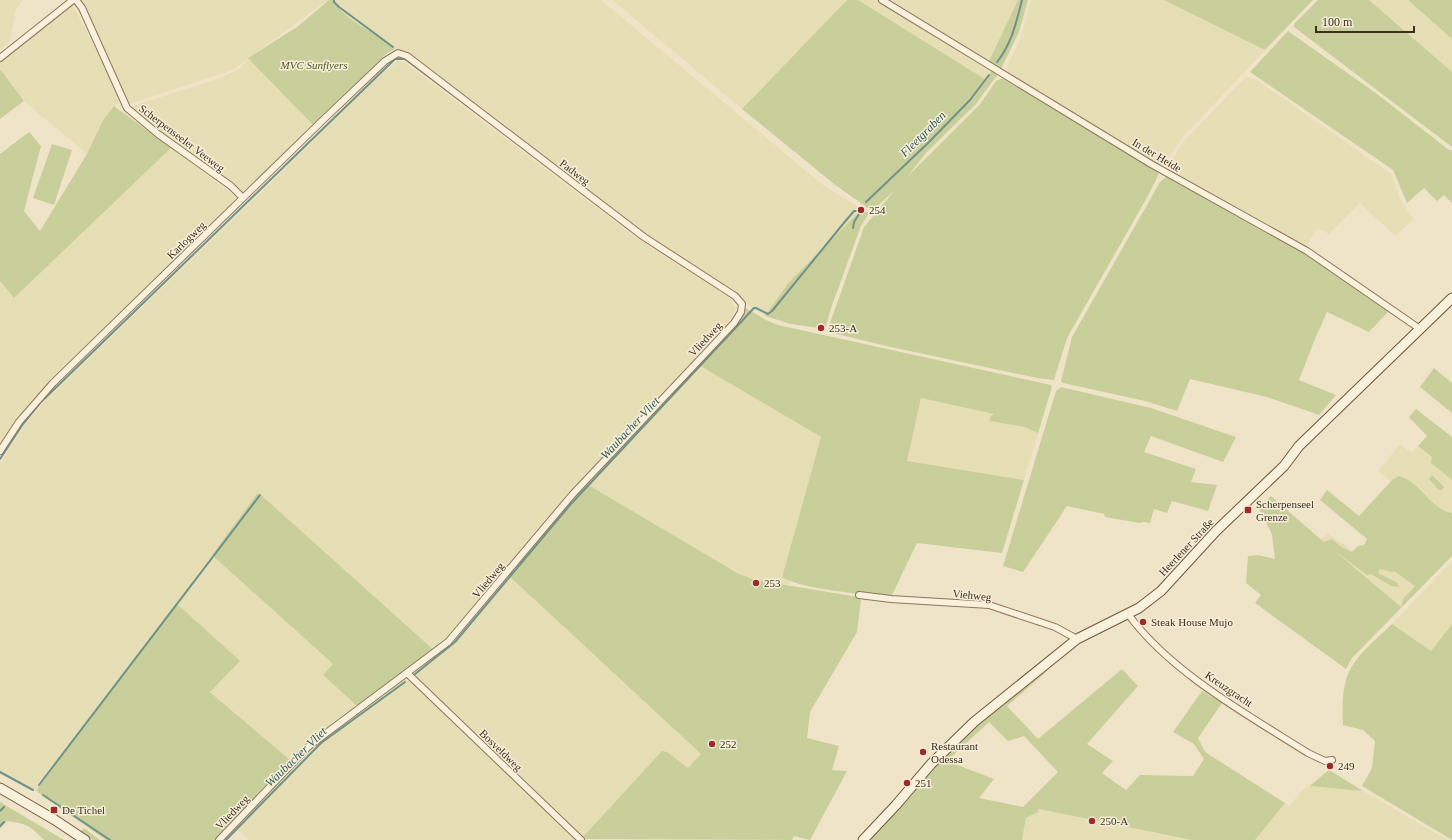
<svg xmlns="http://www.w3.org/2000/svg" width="1452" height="840" font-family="'Times New Roman',serif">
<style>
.farmland{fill:#e6deb5}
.green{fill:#c9cf9b;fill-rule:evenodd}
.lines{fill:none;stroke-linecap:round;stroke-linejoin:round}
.stream{stroke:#6f938a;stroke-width:2}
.street-casing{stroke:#8d765c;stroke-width:8}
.secondary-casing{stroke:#6f573f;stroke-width:11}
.street{stroke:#faf1dc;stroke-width:6}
.secondary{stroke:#faf1dc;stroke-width:9}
.poi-dot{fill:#9e2a2b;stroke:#f7eed8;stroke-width:1.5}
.labels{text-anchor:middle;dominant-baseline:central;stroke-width:3;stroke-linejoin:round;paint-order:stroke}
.park-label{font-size:11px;font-style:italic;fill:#4d5a26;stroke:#f7eed8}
.street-label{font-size:11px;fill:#3d2e20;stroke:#f7eed8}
.poi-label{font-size:11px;fill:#3d2e20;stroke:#f7eed8;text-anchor:start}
.water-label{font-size:12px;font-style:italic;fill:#2f5d5a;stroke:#f7eed8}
</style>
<rect width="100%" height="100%" fill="#f0e4c8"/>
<path class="farmland" d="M0,0H23L16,9L10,41L0,49Z
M79,0H328L249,58L313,125L312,128L248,189L244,192L240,191L141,119L130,107L220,78L241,68L248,59L230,71L129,104L116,75Z
M335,0H601L823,185L862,209L789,282L765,316L669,253L407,51L395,49L345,14L336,4Z
M612,0H847L742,109Z
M858,0H878L992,70L986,81Z
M889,0H1018L989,61Z
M1031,0H1164L1265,50L1183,137L1165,162L1160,165L1008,73L1007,66L1020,40Z
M1369,0H1408L1452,39V72Z
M71,4L76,11L114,85L120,100L103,120L87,154L24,101L0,69V62Z
M398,61L404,62L631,234L731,299L736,309L731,319L569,492L445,639L433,649L260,494H257L212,555L333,664L323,675L356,705L319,733L290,760L210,691L176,603L36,791L0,774V463L27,422L47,399L274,180L370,84Z
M1246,77L1257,80L1391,174L1401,201L1414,219L1395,236L1360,203L1329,234L1318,228L1306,246L1171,172L1169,166L1183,142Z
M171,148L232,194L235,197L234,203L54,379L0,448V281L14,298Z
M697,364L821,437L782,576L790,581L789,585L756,580L739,574L585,483Z
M921,398L1041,424L1024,480L907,461Z
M1400,444L1412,453L1418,446L1452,473V521L1397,486L1378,471Z
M1328,534L1355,552L1362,547L1415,586L1403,599L1401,608L1321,539Z
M1452,561V624L1431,651L1392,624Z
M508,575L701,754L688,768L667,752L662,751L581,839L413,676L414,671L426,661Z
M404,679L410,680L578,840H250L235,828L308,750L400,680Z
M1329,770L1363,791L1448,840H1255L1285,803L1289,806L1303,790Z
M1039,809L1192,840H1022L1026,818L1038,812Z"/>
<path class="green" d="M329,0H335C337,17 383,36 395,49L387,53L313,125L248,58L297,27Z
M847,0H858L986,80L992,70L998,74L976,104L927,152L907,177L980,104L996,81L1003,78L1158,171V176L1145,201L1067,338L1054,380L1037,378L886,346L829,332V326L864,227L895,190L872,211L834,184L742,109Z
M1018,0H1028L1019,32L1001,69L989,61Z
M1164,0H1313L1265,50Z
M1318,0H1369L1452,72V147L1294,27V24Z
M1408,0H1452V39Z
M1288,31L1377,94L1449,150H1452V203L1444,195L1437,201L1424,188L1407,203L1393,170L1250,72Z
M0,69L24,101L0,119Z
M114,106L171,148L14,298L0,281V154L29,132L41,146L24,211L40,231L87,154L103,120Z
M52,144L72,150L54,205L33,198Z
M1166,177L1171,178L1310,256L1389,311L1369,332L1327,312L1315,339L1299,380L1336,395L1319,415L1267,397L1190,379L1177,411L1145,401L1063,383L1061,381L1072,337L1160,182Z
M862,209L869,213L861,226L831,308L825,329L791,324L765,316L789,282Z
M744,307L766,320L778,325L1051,385L1052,387L1038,433L1025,427L990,421V417L994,414L921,398L907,461L1024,480L1002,553L917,543L891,597C863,594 804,590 782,577L821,437L697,364Z
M1434,368L1452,383V413L1420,387Z
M1061,387L1151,408L1236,437L1223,462L1151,436L1144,452L1196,469L1191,482L1217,485L1208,511L1172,501L1167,513L1154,509L1150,523L1143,522L1140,523L1105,517L1104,514L1067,506L1023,572L1003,566L1056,391Z
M1416,409L1452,437V480L1431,463L1432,457L1418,446L1427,436L1409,417Z
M1432,475L1444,487L1442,490H1439L1429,479Z
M1399,476C1419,482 1426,501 1443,510C1446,512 1449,512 1452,513V556L1352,658L1346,669L1255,603L1261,595L1246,583L1248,556L1258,555L1275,559L1272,534L1258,507L1271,496L1324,542L1332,539L1341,547L1352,552L1358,546L1364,545L1367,539L1320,500L1327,490L1359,516L1392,480ZM1336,552L1367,575L1371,574L1391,586L1398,587V583L1378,573L1379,569L1392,572L1394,571L1415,586L1403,599L1401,607Z
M585,483L739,574L756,580L858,597L861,600L857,632L810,712L807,738L839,746L832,770L847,771L810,840L794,836L792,840L581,839L662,751L667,752L688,768L701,754L508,575Z
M257,494H260L435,651L360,705H356L323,675L333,664L212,555Z
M176,603L240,661L210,692L290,760L215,840H106L36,791Z
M1392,624L1431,651L1452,624V840L1362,786L1372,768L1375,741L1363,730L1343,725C1340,667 1353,661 1392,624Z
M1047,668V670L1044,674L1007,706L1038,739L1122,669L1138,686L1087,744L1113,761L1102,773L1126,790L1140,775L1193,776L1204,759L1194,744L1173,732L1202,691L1222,703L1198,738L1205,752L1285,803L1255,840H1192L1039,809L1038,812L1026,818L1022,840H870L952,747ZM989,722L1008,741L1024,736L1058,772L1023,807L979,798L994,779L947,761Z
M1329,770L1363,791L1310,786Z
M0,802L64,840H44C29,825 28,824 7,821L0,829Z
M84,828L100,840H93L80,832Z"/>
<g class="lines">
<path class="stream" d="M334,0V2L339,7L393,47
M997,62C1012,43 1016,23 1022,0
M866,202L928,143L970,100L989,75
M853,228L854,222L861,211
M0,459L23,424L40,403L395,59H405L485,119
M415,674L455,642L570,505L740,323L754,308H756L768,314L772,311L843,224L854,211H861
M0,772L33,790
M39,785L260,495
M43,795L110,840
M0,811L4,807
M0,826L4,822
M226,840L321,743L405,682"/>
<defs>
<path id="street" d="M76,0L82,8L127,108L158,134L231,186L243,198
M882,0L1151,164L1307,251L1420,329
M0,58L73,0
M0,451L19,422L53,383L324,119L385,61L398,53L407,56L644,237L735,296L742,304L741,312L734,323L572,495L448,642L309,746L219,840
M859,595L891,599L989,605L1055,627L1077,639
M1128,614C1170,672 1248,715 1308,753L1325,761L1332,760
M407,673L581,840"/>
<path id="secondary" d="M0,788L55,820L85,840
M863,840L896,805L931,764L974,722L1077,639L1139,608L1161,591L1216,531L1284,466L1299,446L1452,298"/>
</defs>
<use href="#street" class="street-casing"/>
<use href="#secondary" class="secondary-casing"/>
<use href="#street" class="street"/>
<use href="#secondary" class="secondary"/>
</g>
<g class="poi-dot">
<circle cx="861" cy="210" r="4"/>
<circle cx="821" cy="328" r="4"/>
<rect x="1244" y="506" width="8" height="8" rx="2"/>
<circle cx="756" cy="583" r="4"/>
<circle cx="1143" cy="622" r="4"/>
<circle cx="712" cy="744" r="4"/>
<circle cx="923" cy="752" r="4"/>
<circle cx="1330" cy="766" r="4"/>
<circle cx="907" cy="783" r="4"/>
<rect x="50" y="806" width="8" height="8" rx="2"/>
<circle cx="1092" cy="821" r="4"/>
</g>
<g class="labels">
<g class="park-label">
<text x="314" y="65">MVC Sunflyers</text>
</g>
<g class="street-label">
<text transform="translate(182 138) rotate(37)">Scherpenseeler Veeweg</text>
<text transform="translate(1157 155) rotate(31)">In der Heide</text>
<text transform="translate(575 172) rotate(37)">Padweg</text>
<text transform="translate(186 240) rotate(-44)">Karlogweg</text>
<text transform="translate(705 339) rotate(-47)">Vliedweg</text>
<text transform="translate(1186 547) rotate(-47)">Heerlener Straße</text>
<text transform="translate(488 580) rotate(-50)">Vliedweg</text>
<text transform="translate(972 595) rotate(6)">Viehweg</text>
<text transform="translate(1229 689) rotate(34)">Kreuzgracht</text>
<text transform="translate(501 750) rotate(44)">Bosveldweg</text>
<text transform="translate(232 812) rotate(-46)">Vliedweg</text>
</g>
<g class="poi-label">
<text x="869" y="210">254</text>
<text x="829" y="328">253-A</text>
<text x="1256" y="504">Scherpenseel<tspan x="1256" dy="13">Grenze</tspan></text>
<text x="764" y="583">253</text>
<text x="1151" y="622">Steak House Mujo</text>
<text x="720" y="744">252</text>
<text x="931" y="746">Restaurant<tspan x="931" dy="13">Odessa</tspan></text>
<text x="1338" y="766">249</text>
<text x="915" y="783">251</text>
<text x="62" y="810">De Tichel</text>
<text x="1100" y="821">250-A</text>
</g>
<g class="water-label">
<text transform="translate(923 134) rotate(-45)">Fleetgraben</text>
<text transform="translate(630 428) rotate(-47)">Waubacher Vliet</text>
<text transform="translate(296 757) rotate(-44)">Waubacher Vliet</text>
</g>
</g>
<path d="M1316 26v6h98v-6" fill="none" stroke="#3d2e20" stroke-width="2"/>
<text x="1322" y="26" font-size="12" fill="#3d2e20" stroke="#f7eed8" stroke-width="3" paint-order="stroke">100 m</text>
</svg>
